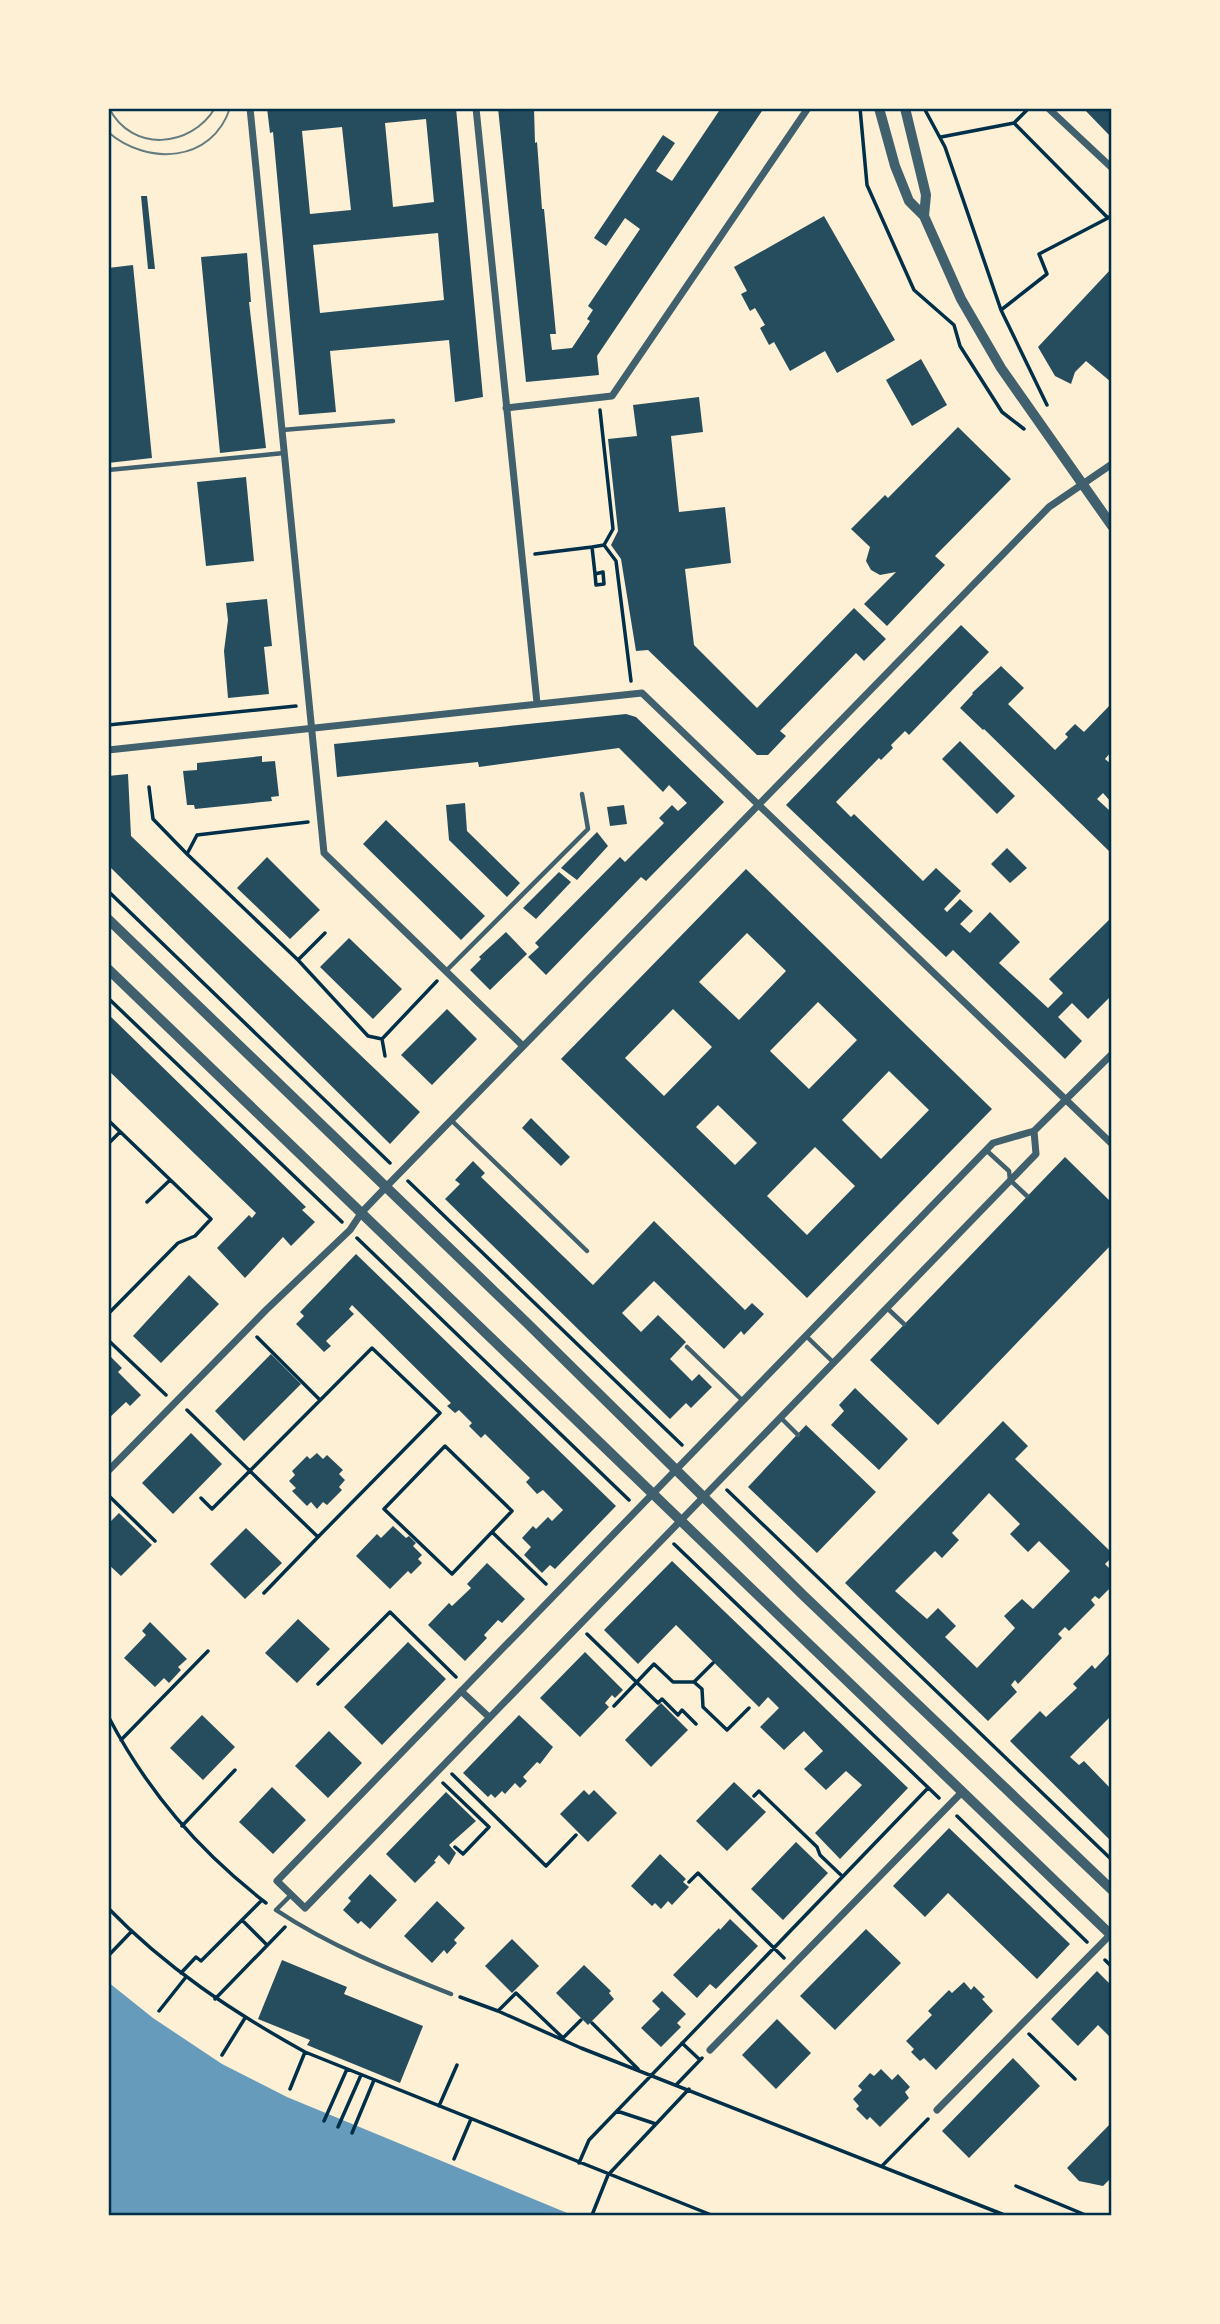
<svg xmlns="http://www.w3.org/2000/svg" width="1220" height="2324" font-family="'Roboto Serif',serif">
<style>
.water{fill:#669bbc}
.building{fill:#264d5e;fill-rule:evenodd}
.lines{fill:none;stroke-linecap:round;stroke-linejoin:round}
.path{stroke:#003049;stroke-width:3.5}
.service{stroke:#3f606c;stroke-width:4.5}
.minor{stroke:#3f606c;stroke-width:7}
.tertiary{stroke:#3f606c;stroke-width:10}
.tram{stroke:#657d81;stroke-width:2}
.neatline{fill:none;stroke:#003049;stroke-width:2.5}
</style>
<rect width="100%" height="100%" fill="#fdf0d5"/>
<path class="water" d="M108,1982L153,2018L222,2064L287,2097L572,2215H109Z"/>
<path class="building" d="M267,108H456L483,397L455,402L449,340L330,351L336,412L299,415L273,132L270,133ZM426,119L434,202L393,207L385,123ZM342,127L351,210L310,214L302,131ZM438,233L444,300L320,313L313,245Z
M498,108H534L535,143L537,142L542,209H544L556,334H550L552,350L572,348L590,321L587,319L593,310L588,306L640,229L625,218L606,246L594,238L663,135L675,143L656,171L672,181L721,108H764L597,356L599,375L526,382Z
M1083,108H1111V137Z
M141,196H147L155,269H148Z
M824,216L895,340L837,373L825,351L790,371L774,342L769,345L760,328L765,325L755,308L750,311L741,294L747,291L734,267Z
M247,253L251,302H249L266,448L220,453L201,257Z
M133,265L152,458L108,463V268Z
M1111,269V382L1086,361L1075,372L1071,384L1055,376L1038,347Z
M921,359L947,405L912,426L886,380Z
M699,397L703,432L671,436L679,512L725,507L731,563L685,569L694,645L757,708L854,608L886,639L864,661L856,653L780,731L786,736L768,755H757L648,650L636,651L621,559L611,545L618,531L608,439L637,436L633,405Z
M958,427L1011,479L935,556L945,565L887,626L864,604L896,572L880,575L871,570L866,561L870,547L851,529L885,495L888,498Z
M246,477L254,561L206,566L197,482Z
M267,599L272,646L264,647L269,694L228,698L224,651L228,620L226,603Z
M961,625L989,652L909,735L905,731L891,745L893,748L881,760L879,758L836,802L851,817L854,814L923,881L936,868L961,891L944,909L947,912L960,899L973,911L960,924L970,933L990,912L1020,942L999,963L1048,1008L1063,993L1049,979L1111,918V996L1088,1019L1072,1003L1058,1017L1082,1041L1065,1059L953,950L946,957L786,805Z
M1001,666L1024,688L1008,704L1055,750L1068,737L1065,734L1075,724L1084,732L1111,704V752L1105,759L1111,764V802L1103,793L1097,799L1110,811L1111,810V853L984,729L983,730L960,708L973,694L972,693Z
M626,714L636,717L724,802L646,881L641,877L546,975L528,957L539,947L535,943L620,857L625,862L664,823L659,818L672,805L678,811L687,803L669,785L663,792L619,748L479,767L478,762L337,777L334,744Z
M960,741L1015,796L997,814L942,759Z
M262,756V762L275,761L279,796L271,797L272,801L195,809L194,805H187L183,771L197,770V763Z
M128,774L131,836L420,1112L390,1144L108,865V776Z
M465,803L467,831L520,883L507,897L449,840L446,805Z
M624,805L627,824L610,826L607,807Z
M386,820L485,916L461,940L363,844Z
M597,832L608,846L577,880L561,868Z
M1007,848L1027,868L1010,883L991,864Z
M267,857L320,910L290,939L237,888Z
M746,869L992,1109L807,1298L561,1059ZM747,933L786,971L739,1020L699,982ZM818,1002L857,1040L809,1089L770,1051ZM673,1009L712,1047L664,1096L625,1058ZM889,1071L929,1110L881,1159L842,1120ZM718,1105L757,1143L735,1165L696,1127ZM815,1147L855,1186L807,1235L767,1196Z
M559,872L571,882L536,919L523,908Z
M506,932L527,954L490,990L470,970L481,959L479,957Z
M349,938L402,989L373,1019L320,967Z
M447,1009L477,1039L432,1085L401,1055Z
M108,1014L306,1207L302,1210L315,1222L291,1246L283,1237L245,1278L217,1248L249,1215L252,1218L256,1213L108,1070Z
M531,1118L570,1157L561,1166L522,1128Z
M1065,1157L1111,1202V1245L938,1425L870,1360Z
M473,1161L485,1173L481,1177L593,1285L654,1221L745,1310L752,1303L764,1314L744,1335L741,1331L724,1349L654,1281L622,1313L641,1332L658,1315L686,1342L670,1359L692,1381L699,1374L712,1387L691,1408L686,1403L670,1419L445,1199L460,1184L455,1180Z
M356,1254L616,1506L555,1569L550,1565L542,1573L524,1555L531,1547L522,1538L533,1526L536,1529L548,1517L552,1521L563,1510L543,1490L537,1494L526,1482L530,1478L485,1434L481,1438L469,1426L472,1423L459,1410L455,1413L447,1406L451,1403L352,1305L349,1309L354,1314L326,1341L331,1346L324,1352L296,1324L304,1316L300,1312Z
M189,1275L219,1304L161,1363L133,1336Z
M271,1354L301,1384L244,1441L215,1411Z
M111,1357L122,1368L118,1372L141,1395L130,1406L126,1402L108,1419V1360Z
M855,1388L908,1439L879,1470L831,1425L844,1411L839,1405Z
M1003,1421L1028,1446L1015,1459L1111,1552V1558L1105,1564L1111,1570V1587L1099,1599L1095,1596L1091,1600L1095,1605L1069,1631L1065,1627L1058,1634L1062,1638L1018,1684L1015,1680L1011,1685L1017,1692L988,1721L845,1583ZM989,1493L1020,1524L1010,1534L1028,1552L1039,1541L1070,1571L1033,1609L1022,1599L1004,1616L1015,1628L977,1668L945,1637L956,1626L938,1608L927,1619L895,1591L935,1551L942,1558L959,1540L952,1533Z
M806,1425L876,1492L817,1553L748,1487Z
M191,1433L222,1464L173,1514L142,1483Z
M317,1453L323,1459L327,1455L343,1470L339,1474L345,1480L339,1487L342,1490L327,1505L323,1502L317,1509L311,1502L307,1506L292,1491L296,1488L289,1481L295,1475L292,1471L307,1456L310,1459Z
M119,1513L152,1545L121,1576L108,1564V1524Z
M393,1526L406,1538L409,1536L416,1543L413,1546L422,1555L418,1559L422,1563L411,1574L408,1571L390,1589L356,1556L377,1534L381,1538Z
M246,1528L282,1563L245,1599L210,1564Z
M672,1561L908,1788L840,1859L815,1833L862,1785L846,1771L826,1790L804,1769L823,1751L804,1731L784,1750L760,1727L779,1708L768,1697L759,1707L676,1625L638,1664L604,1630Z
M487,1563L525,1599L502,1623L498,1620L484,1635L487,1638L465,1661L428,1625L449,1603L452,1606L471,1588L467,1584Z
M298,1619L330,1649L297,1683L265,1653Z
M150,1622L187,1659L178,1667L181,1670L169,1683L164,1678L155,1687L124,1658L146,1635L142,1631Z
M408,1642L446,1679L382,1745L344,1707Z
M585,1652L623,1690L615,1698L612,1695L605,1703L609,1707L580,1737L540,1698Z
M1111,1652V1716L1070,1757L1079,1765L1084,1761L1111,1789V1841L1010,1741L1040,1711L1046,1717L1077,1688L1073,1684L1092,1665L1095,1669Z
M661,1703L688,1730L651,1767L625,1740Z
M202,1715L235,1747L203,1780L170,1748Z
M519,1715L553,1747L540,1764L537,1762L523,1777L527,1781L520,1788L515,1783L505,1794L502,1791L495,1798L491,1794L488,1797L463,1773Z
M329,1731L362,1763L328,1798L295,1766Z
M734,1782L766,1812L727,1851L696,1821Z
M272,1787L306,1820L273,1854L239,1822Z
M584,1790L589,1795L594,1790L617,1813L588,1842L560,1814Z
M446,1792L476,1821L449,1845L456,1853L449,1865L439,1855L434,1861L436,1862L415,1883L386,1854Z
M949,1828L1070,1944L1037,1979L948,1893L925,1917L893,1886Z
M796,1842L828,1873L783,1920L751,1889Z
M660,1854L686,1879L683,1882L689,1887L672,1905L668,1901L661,1909L655,1903L652,1906L631,1886Z
M370,1874L397,1900L370,1929L361,1921L358,1924L343,1910L351,1901L348,1898Z
M437,1901L465,1928L454,1940L457,1943L447,1954L444,1950L432,1963L404,1936Z
M730,1919L758,1946L716,1989L710,1984L697,1998L673,1975L719,1928L720,1930Z
M866,1929L901,1963L835,2030L800,1996Z
M512,1939L539,1966L512,1993L485,1966Z
M282,1960L347,1987L344,1994L423,2026L400,2083L307,2045L310,2040L258,2019Z
M584,1965L611,1991L609,1993L614,1999L588,2025L556,1993Z
M1097,1971L1111,1985V2038L1098,2025L1078,2046L1051,2019Z
M964,1982L971,1990L974,1986L985,1997L982,1999L993,2011L936,2070L924,2058L920,2061L911,2052L914,2049L906,2041L932,2015L928,2011L949,1990L952,1993Z
M662,1991L686,2014L677,2023L681,2027L661,2047L641,2028L660,2009L652,2001Z
M777,2019L811,2053L776,2089L742,2055Z
M1013,2058L1040,2086L969,2158L942,2131Z
M881,2069L892,2080L898,2074L910,2087L905,2092L909,2098L880,2127L870,2117L867,2120L856,2109L859,2106L853,2099L862,2090L858,2086L870,2073L874,2076Z
M1111,2123V2178L1103,2186L1079,2181L1067,2168Z"/>
<g class="lines">
<path class="path" d="M860,108L867,185L914,290L954,325L960,346L1002,412L1024,429
M924,108L945,147L1001,310L1047,405
M1029,108L1014,123L1108,218L1112,215
M941,137L1014,123
M1001,310L1047,274L1039,254L1108,218
M600,410L613,529L604,545L616,561L631,681
M535,554L592,547
M603,572L604,584L596,585L595,574Z
M595,574L592,547L604,545
M108,725L296,706
M149,787L153,819L187,854L298,960L368,1036L382,1039L437,981
M187,854L197,835L308,822
M108,891L390,1163
M298,960L325,933
M108,998L342,1222
M382,1039L385,1056
M108,1120L211,1219L195,1236L178,1243L108,1314
M108,1144L120,1132
M408,1181L682,1445
M147,1202L170,1180
M357,1238L629,1500
M257,1337L320,1400
M108,1340L166,1395
M187,1410L318,1537L440,1413L372,1348L212,1509L201,1498
M727,1490L1112,1860
M108,1495L155,1541
M492,1532L452,1574L384,1509L445,1446L512,1511L492,1532L546,1584
M674,1544L939,1798
M264,1593L318,1537
M587,1634L658,1703L662,1699L678,1715L682,1710L696,1724
M694,1682L713,1663
M318,1684L390,1612L456,1677
M614,1706L654,1664L673,1682H694L702,1689L703,1707L727,1730L749,1708
M108,1716C148,1792 198,1850 266,1903
M121,1740L208,1651
M452,1774L546,1866L576,1835
M443,1783L489,1827L463,1854L455,1847
M754,1796L759,1791L817,1847L820,1855L842,1876
M957,1816L1087,1942
M182,1826L235,1770
M689,1882L698,1873L784,1958
M108,1908C166,1968 233,2012 305,2052L714,2216
M242,1920L267,1945
M108,1956L131,1932
M1105,1960L1112,1967
M181,1973L196,1957L201,1961L262,1900
M460,1997L498,2011L581,2048L1007,2216
M215,1999L285,1927
M159,2011L186,1977
M498,2011L516,1993L563,2038
M592,2023L638,2069
M1029,2034L1075,2079
M563,2038L581,2020
M682,2043L699,2059
M222,2055L245,2018
M677,2084L702,2058
M290,2089L305,2052
M439,2106L457,2065
M617,2111L656,2124
M324,2121L347,2069
M338,2127L361,2075
M352,2133L374,2080
M454,2159L471,2119
M579,2163L589,2140L928,1788
M883,2165L928,2119
M1016,2186L1088,2216
M592,2215L608,2175L689,2089"/>
<path class="service" d="M282,430L393,421
M108,470L284,453
M446,971L588,829L582,794
M451,1120L587,1251
M986,1150L1009,1171L1010,1180L1027,1196
M887,1308L904,1324
M806,1336L833,1362
M687,1347L743,1401
M781,1418L798,1435
M291,1895L276,1910C330,1946 390,1970 451,1994"/>
<path class="minor" d="M250,108L324,853L523,1046
M476,108L537,703
M1048,108L1112,168
M506,408L612,396L808,108
M108,750L642,693L1112,1144
M1034,1131L1036,1154L305,1908L277,1881L993,1143L1034,1131L1112,1054
M108,1471L266,1310L350,1230L362,1212L385,1188L1049,507L1112,464
M461,1691L489,1717
M710,2050L962,1792
M937,2110L1110,1935"/>
<path class="tertiary" d="M879,108L895,166L909,201L924,216L961,299L1001,368L1112,526
M905,108L926,195L924,216
M108,919L526,1322L804,1596L1112,1890
M108,969L1112,1936"/>
<path class="tram" d="M109,108C132,153 191,148 215,108
M108,132C147,166 212,163 230,108"/>
</g>
<rect width="1220" height="2324" fill="none" stroke="#fdf0d5" stroke-width="220"/>
<rect x="110" y="110" width="1000" height="2104" class="neatline"/>
</svg>
